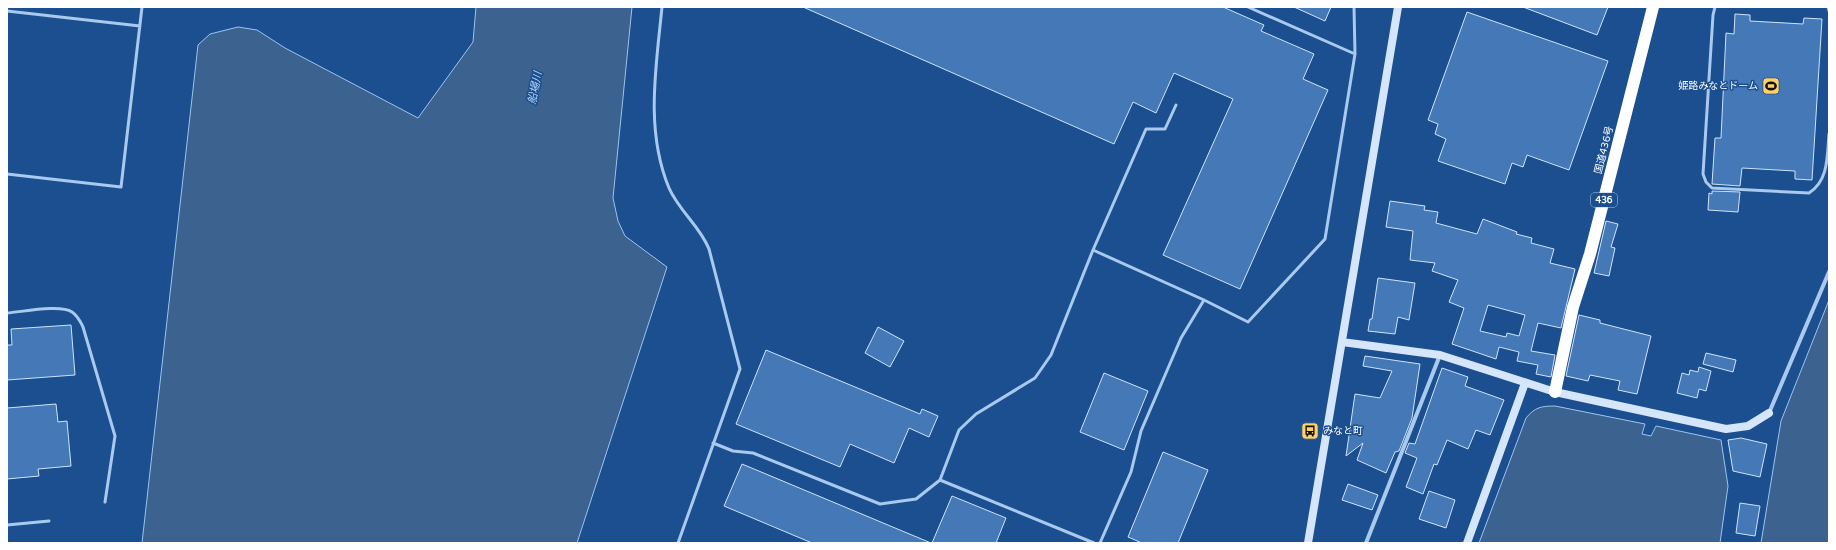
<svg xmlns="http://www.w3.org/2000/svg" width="1836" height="550" font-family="'Varela Round','Noto Sans JP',sans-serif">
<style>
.water{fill:#3c6290;stroke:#9cc4f0}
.building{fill:#4478b7;stroke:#cfe3fa;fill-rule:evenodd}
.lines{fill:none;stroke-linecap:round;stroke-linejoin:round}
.lane{stroke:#a9c9ee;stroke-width:3}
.street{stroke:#a9c9ee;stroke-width:4}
.secondary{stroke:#d6e6fa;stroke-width:8}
.highway{stroke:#fff;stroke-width:12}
.labels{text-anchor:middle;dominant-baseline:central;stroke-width:3;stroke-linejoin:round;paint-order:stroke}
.shield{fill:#1b4f8f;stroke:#bbcadd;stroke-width:1}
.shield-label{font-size:9px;font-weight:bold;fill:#fff}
.poi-label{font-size:10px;fill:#fff;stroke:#1b4f8f;text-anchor:end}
.street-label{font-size:10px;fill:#fff;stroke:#1b4f8f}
.water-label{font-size:11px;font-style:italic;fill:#b5d3f5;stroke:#1b4f8f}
</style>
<rect width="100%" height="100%" fill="#1b4f8f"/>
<path class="water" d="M476,7H632L613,198L618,221L625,236L667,267L577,543H142L198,45L210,34L238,27L257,30L285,48L418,118L473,42Z
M1829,300V543H1761L1781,421Z
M1555,406L1645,424L1642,434L1651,436L1656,426L1721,440L1728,486L1720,543H1479L1526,418C1535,407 1542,406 1555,406Z"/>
<path class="building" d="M803,7H1223L1264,25L1261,31L1314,54L1303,79L1328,90L1240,289L1163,255L1233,99L1174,73L1156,113L1133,102L1114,144Z
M1294,7H1331L1325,21Z
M1523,7H1608L1597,35Z
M1467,12L1608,61L1569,170L1527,155L1523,167L1512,163L1505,184L1438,161L1446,139L1435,134L1438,124L1428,120Z
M1735,14L1750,15V21L1803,24L1804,18L1822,19L1812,180L1795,179V171L1742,168L1740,186L1712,184L1715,138H1721L1726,33L1734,34Z
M1712,191L1740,192L1738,212L1708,210L1709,193L1712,194Z
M1390,201L1425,206L1424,210L1438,212L1436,223L1477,234L1483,219L1517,232L1516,234L1532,238L1531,243L1554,249L1550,263L1575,269L1561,328L1538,323L1531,351L1555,355L1551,377L1536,374L1538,365L1517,361L1519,352L1499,347L1496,359L1452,344L1464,308L1449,302L1458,280L1432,271L1435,263L1410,260L1413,231L1386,227ZM1488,305L1525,315L1519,336L1507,333L1506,337L1480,331Z
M1606,221L1618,224L1611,247L1615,248L1609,276L1594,273Z
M1378,278L1415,283L1409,320L1398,317L1395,334L1368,331L1370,319H1372Z
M1579,315L1600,320V323L1651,336L1637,394L1618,390L1620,381L1590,375L1588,381L1566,376Z
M71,325L75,375L7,380V345H12L11,329Z
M878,327L904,341L890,367L865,353Z
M766,350L920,414L922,409L938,416L929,437L909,428L894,463L850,444L840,467L736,424Z
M1706,353L1736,360L1733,372L1703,364Z
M1365,356L1420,364L1412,418L1399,451L1395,452L1386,473L1357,460L1363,443L1346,456L1355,394L1380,398L1392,371L1363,366Z
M1699,367L1711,371L1706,391L1699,389L1697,398L1677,393L1682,373L1689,375L1690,370L1698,372Z
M1442,368L1468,377L1465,386L1504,400L1490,435L1476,430L1468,449L1447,440L1437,465L1434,464L1423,494L1406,487L1417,458L1405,453L1409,443L1415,444Z
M1104,373L1148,391L1124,450L1080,432Z
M56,404L58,422L67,421L71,466L38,469L39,476L7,479V408Z
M1741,438L1767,444L1760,477L1733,471L1728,440Z
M1163,452L1208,470L1178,543H1142L1128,537Z
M742,464L931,543H812L724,506Z
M1348,484L1378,495L1372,510L1342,500Z
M1429,491L1455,500L1446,528L1419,519Z
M952,496L1006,518L996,543H932Z
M1740,503L1760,506L1755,536L1736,533Z"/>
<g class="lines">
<path class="lane" d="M662,7C656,68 645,130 669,188C679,211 700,226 709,249L740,369L678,543
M1248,7L1355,54
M1715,7L1713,15L1703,174L1706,182L1712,188L1809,193C1829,180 1827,156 1829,134
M1828,7L1829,11
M7,11L140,26
M7,174L121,187L142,7
M1093,250L1204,300L1248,322L1325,239L1355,54L1354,7
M7,313C22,312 60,304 72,312C78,316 80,321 83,327L115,436L105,502
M713,443L733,451L753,453L880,504L916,499L940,480L959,430L976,414L1035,378L1051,355L1093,250L1146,129H1165L1176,105
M940,480L1094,543
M7,525L49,521
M1100,543L1131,472L1141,431L1181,338L1204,300"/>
<path class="street" d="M1769,413L1829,272
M1366,543L1440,355"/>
<path class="secondary" d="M1342,342L1440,355L1555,392L1726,429L1748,426L1769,413
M1308,543L1398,7
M1467,543L1525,383"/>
<path class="highway" d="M1555,392L1573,307L1590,254L1653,7"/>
</g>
<defs>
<symbol id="stadium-square" viewBox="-11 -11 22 22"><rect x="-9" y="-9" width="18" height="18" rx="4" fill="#ffd166" stroke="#1b4f8f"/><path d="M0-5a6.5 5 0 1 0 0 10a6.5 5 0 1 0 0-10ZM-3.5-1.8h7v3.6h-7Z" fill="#111"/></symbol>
<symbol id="bus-square" viewBox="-11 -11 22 22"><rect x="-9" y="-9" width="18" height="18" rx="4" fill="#ffd166" stroke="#1b4f8f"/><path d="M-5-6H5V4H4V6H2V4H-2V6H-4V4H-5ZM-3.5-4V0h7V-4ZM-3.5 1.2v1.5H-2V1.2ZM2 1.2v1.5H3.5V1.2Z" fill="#111"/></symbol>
</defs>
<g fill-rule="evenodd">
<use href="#stadium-square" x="1761" y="76" width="20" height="20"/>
<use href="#bus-square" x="1300" y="421" width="20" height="20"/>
</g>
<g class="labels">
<rect class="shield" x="1591" y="193" width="26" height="14" rx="3"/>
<g class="shield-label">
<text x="1604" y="200">436</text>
</g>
<g class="poi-label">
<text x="1758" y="86">姫路みなとドーム</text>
<text x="1323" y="431" text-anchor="start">みなと町</text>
</g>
<g class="street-label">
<text transform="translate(1604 150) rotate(-76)">国道436号</text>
</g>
<g class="water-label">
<text transform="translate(535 88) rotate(-79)">船場川</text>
</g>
</g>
<rect width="1836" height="550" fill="none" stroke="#ffffff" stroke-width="16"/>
</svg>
